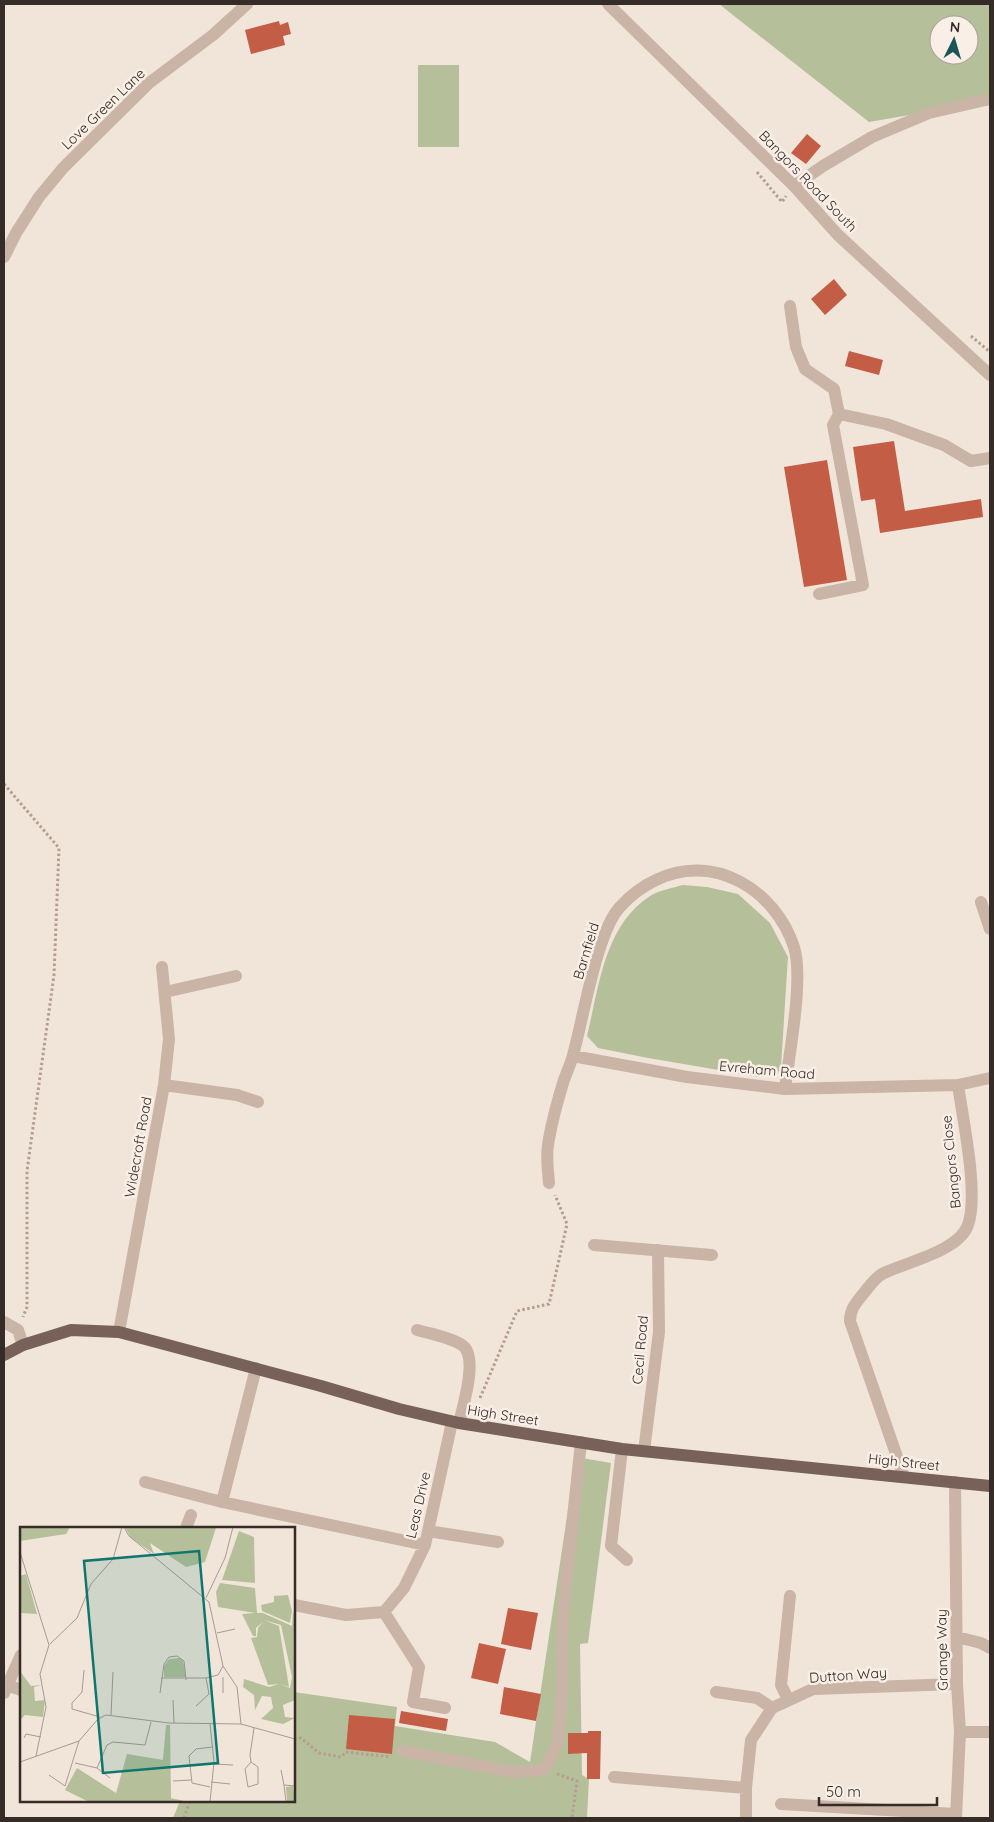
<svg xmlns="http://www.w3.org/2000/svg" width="994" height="1822" font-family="Quicksand,sans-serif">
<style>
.green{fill:#b5c09a;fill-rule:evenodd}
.building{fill:#c45d45}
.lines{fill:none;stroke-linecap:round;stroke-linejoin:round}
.path{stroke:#b59e90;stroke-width:3;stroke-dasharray:2.5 2.5;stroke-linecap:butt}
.minor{stroke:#c9b4a6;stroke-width:12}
.major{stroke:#776158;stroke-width:12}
.labels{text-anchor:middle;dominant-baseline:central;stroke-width:5;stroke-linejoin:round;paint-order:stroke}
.street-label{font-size:14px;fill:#352b27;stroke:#f9efe6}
.inset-road{fill:none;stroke:#a69b92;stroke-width:1}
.view{fill:#0f766e;fill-opacity:0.15;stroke:#0f766e;stroke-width:2.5}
.inset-edge{fill:none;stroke:#352b27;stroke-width:2.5}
</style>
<rect width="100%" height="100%" fill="#f1e5da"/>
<path class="green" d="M719,4H990V101L869,122ZM939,25H969V55H939Z
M418,65H459V147H418Z
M683,885L707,887L738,894L770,923L788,957L781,1067L777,1075L760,1077L648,1058L598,1048L587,1036C599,987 604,926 650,896C659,890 673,888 683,885Z
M576,1457L611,1463L588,1643L580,1644L582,1775L589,1779L587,1818H173L180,1801H294V1692L397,1707L395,1726L495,1742L530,1762Z"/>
<path class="building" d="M279,21L280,25L288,22L291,34L283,36L285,45L251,54L245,30Z
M807,134L821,146L806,164L791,153Z
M834,279L847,295L825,315L811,299Z
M849,351L883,360L879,375L845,366Z
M894,441L905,511L981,499L983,517L880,533L875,499L861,501L853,447Z
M827,460L847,580L804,587L784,467Z
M508,1608L538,1613L531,1650L501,1644Z
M479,1643L506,1649L498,1684L471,1678Z
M504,1687L541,1694L536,1721L500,1714Z
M401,1711L448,1719L446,1731L399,1723Z
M349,1715L395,1719L392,1754L346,1749Z
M588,1731H601L600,1779H587V1753L568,1754V1733H588Z"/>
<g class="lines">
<path class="path" d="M757,172L782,202L786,196
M971,336L990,352
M4,784L59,848L54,975L27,1171V1307L23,1317
M480,1398L517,1311L549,1304L567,1224L555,1195
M294,1739L301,1738L319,1753L341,1757L346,1752L391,1757
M557,1774L577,1781L572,1818
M184,1818L190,1801"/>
<path class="minor" d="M608,4L794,186L838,235L990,375
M794,186L823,166L872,137L929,113L990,99
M4,257L16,233L39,197L63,168L149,83L213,35L247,4
M790,306L796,347L805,369L834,389L839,414L886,424L944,445L971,461L990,458
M819,594L863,585L833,425L839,414
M981,902L990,929
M165,992L236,976
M573,1056L687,1077L785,1089L958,1085L990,1078
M164,1085L237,1095L258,1102
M549,1183C548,1171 546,1157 548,1145C551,1125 557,1103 563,1083C566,1073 571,1064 573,1055C583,1020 597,931 620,907C629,897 643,886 656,880C713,852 775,889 794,947C804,979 789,1054 785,1089
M594,1245L712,1255
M4,1322L18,1330L23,1345
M417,1330C431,1334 450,1337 462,1345C479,1356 463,1406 459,1423
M119,1332L164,1085L169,1039L162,967
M256,1368L222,1502L425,1545
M622,1449L611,1546L627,1560
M644,1451L659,1332L658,1250
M904,1477L850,1321C850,1309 856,1303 863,1294C869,1287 875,1277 884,1273C907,1262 959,1251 968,1225C979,1194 963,1120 958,1085
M145,1482L222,1502
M955,1482L957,1684L960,1732L956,1818
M186,1528L191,1515
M428,1531L498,1542
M294,1605L346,1615L384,1612L404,1588L425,1545L452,1422
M384,1612L419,1667L413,1702L445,1708
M957,1637L981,1643L990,1648
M7,1685L21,1690
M716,1692L757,1698L772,1708
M4,1693L21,1655
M788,1699L781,1685L790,1596
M960,1732H990
M403,1751L513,1772L544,1770L558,1743L562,1696L563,1612L581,1442
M614,1777L746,1788
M781,1804L956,1814
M746,1818V1788L751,1740L772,1708L813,1689L957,1684"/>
<path class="major" d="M4,1355L23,1345L71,1330L119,1332L321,1386L399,1409L459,1423L622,1449L990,1486"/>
</g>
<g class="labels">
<g class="street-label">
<text transform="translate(103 109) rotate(-44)">Love Green Lane</text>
<text transform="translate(808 181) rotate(46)">Bangors Road South</text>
<text transform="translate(586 951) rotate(-73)">Barnfield</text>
<text transform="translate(767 1070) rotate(5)">Evreham Road</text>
<text transform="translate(138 1147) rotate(-80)">Widecroft Road</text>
<text transform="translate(951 1162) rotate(-96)">Bangors Close</text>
<text transform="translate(640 1350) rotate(-85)">Cecil Road</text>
<text transform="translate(503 1415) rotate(9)">High Street</text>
<text transform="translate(904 1462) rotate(6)">High Street</text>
<text transform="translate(418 1505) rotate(-77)">Leas Drive</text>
<text transform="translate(942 1650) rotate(-91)">Grange Way</text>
<text transform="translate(848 1675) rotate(-4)">Dutton Way</text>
</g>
</g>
<g transform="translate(20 1527)">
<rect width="275" height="275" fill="#f1e5da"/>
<path d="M0,0H49V2L46,7L0,14ZM105,0H196V1L185,35L166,40L130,16L134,27L111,11ZM219,4L234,10L235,56L202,53ZM6,47L17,87L0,86V49ZM200,56L235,61L237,86H243L272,99L273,85L275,88V173L263,178L265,190L275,191L263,197L241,192L253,181L251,170L242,169L235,183L234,168L223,160L224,152L249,160L259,157L270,161L272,150L261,98L244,93L259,99L269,160L259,157L248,158L231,111L237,110L238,101L243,95L236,101V109H233L222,87L235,86L198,80L196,65ZM268,68L272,84L270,96L242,84L241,78L254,75V69ZM159,131L163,134L166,150H144V139L149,132ZM0,144L11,159L22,158L14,160L15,174L25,173L23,190L5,188L0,193ZM146,198H150L151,271L168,275H69L45,263L57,241L96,266L107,227L143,233ZM273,259L275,275H267L266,260Z" fill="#b5c09a"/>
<path class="inset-road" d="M104,0L109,9L189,75L203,139L217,160L221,197M0,25L29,118L20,147L26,180L16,229M186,71L205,31L213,0M197,106L215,102M30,117L57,91L71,57L93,32L102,0M64,143L62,165L52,176V182L80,190M141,151H186L198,148L203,139M140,166L144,137L149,130L157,129L164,134L166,153M203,166V150M153,173L154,196M176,179L189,167L186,151M91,188L93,145M4,211L6,207L21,210M0,235L59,214L78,192L86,188L149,196L221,197L275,212M231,235L225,242L228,260L238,257V240L231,235L230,228L234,201M55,236L77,241M194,237L213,238M261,243L264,258M29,248L45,259L59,214M90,251L77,241L87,218L93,215L125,218L131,195M153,254L171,253M191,255L210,257M190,260L172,256L169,229L176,222L192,220M190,275L194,235L190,197M266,275L264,258L275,259"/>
<path class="view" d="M179,24L198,236L83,246L64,34Z"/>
<rect width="275" height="275" class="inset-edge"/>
</g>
<rect width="994" height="1822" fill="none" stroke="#352b27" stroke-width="10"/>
<g transform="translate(954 40) rotate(5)"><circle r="24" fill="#f9efe6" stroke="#aba19a"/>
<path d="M0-4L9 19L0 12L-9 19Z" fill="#1d5556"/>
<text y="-8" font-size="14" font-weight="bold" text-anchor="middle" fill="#352b27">N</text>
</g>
<path d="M819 1797v8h118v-8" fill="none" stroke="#352b27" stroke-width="2.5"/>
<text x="826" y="1797" font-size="15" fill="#352b27" stroke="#f9efe6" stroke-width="4" paint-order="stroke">50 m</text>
</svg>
